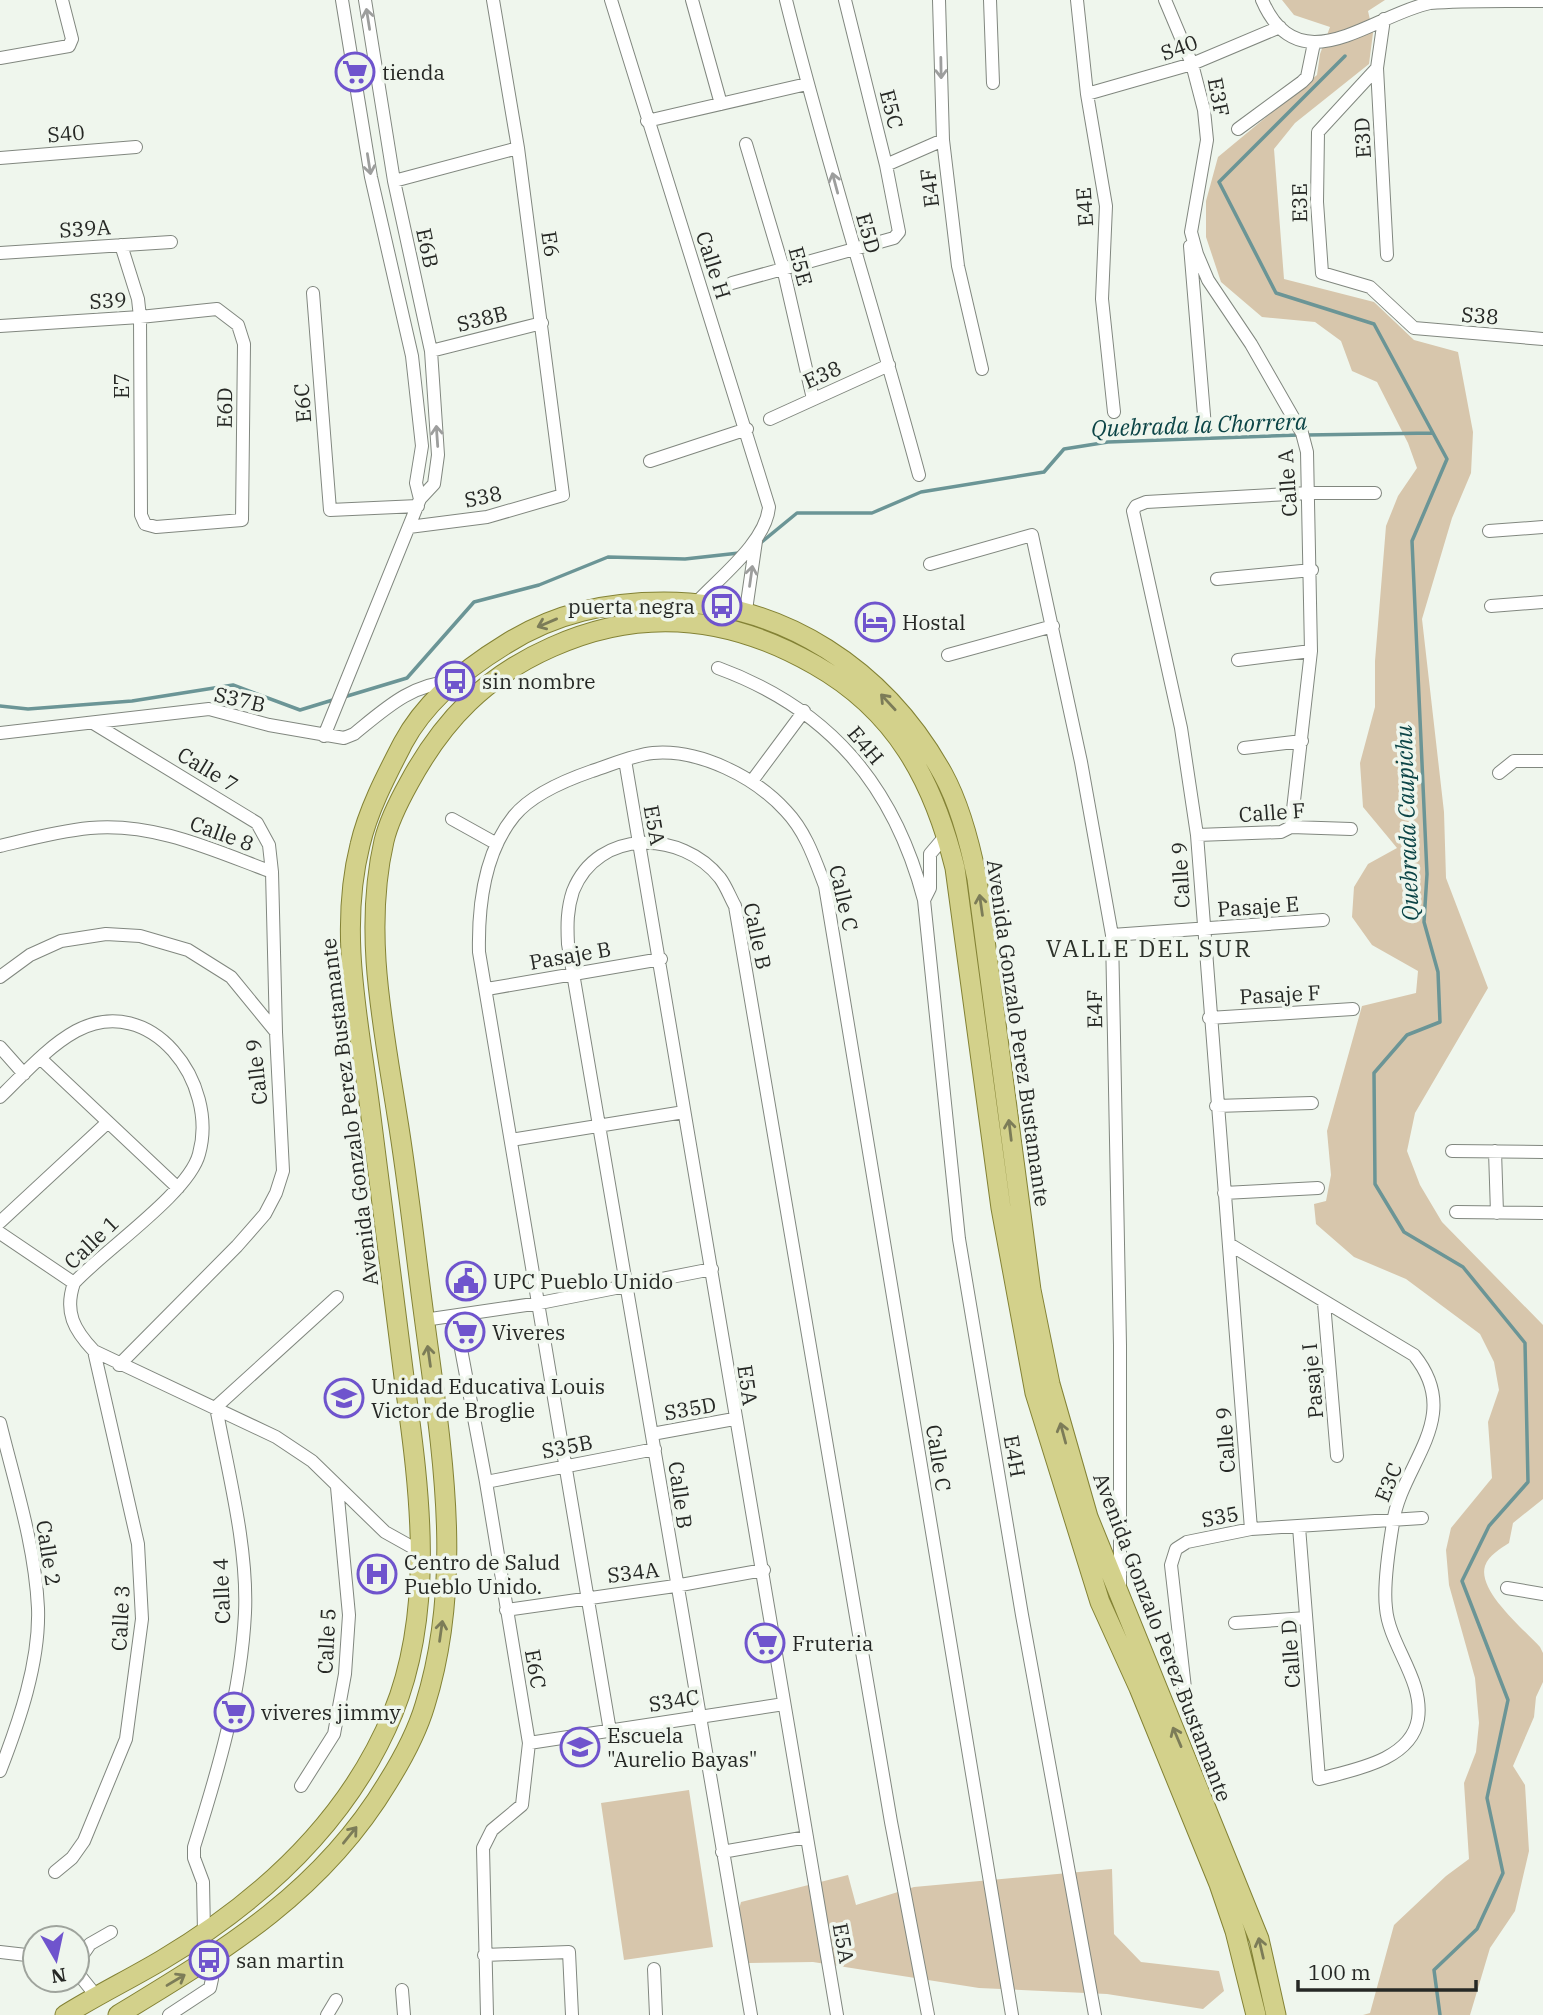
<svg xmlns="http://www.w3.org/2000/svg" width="1543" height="2015" font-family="'IBM Plex Serif',serif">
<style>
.green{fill:#d7c6ac}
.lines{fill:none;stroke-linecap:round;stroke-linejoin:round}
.stream{stroke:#6b9596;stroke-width:3.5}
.minor-casing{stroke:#81877f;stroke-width:14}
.primary-casing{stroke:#838235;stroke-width:21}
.minor{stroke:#fff;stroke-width:12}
.primary{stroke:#d3d18b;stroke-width:19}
.oneway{stroke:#9d9e9d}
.oneway2{stroke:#7c7c58}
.labels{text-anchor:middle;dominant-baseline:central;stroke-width:7;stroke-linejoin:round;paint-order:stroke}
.street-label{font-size:21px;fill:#262825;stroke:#eff6ed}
.poi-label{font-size:21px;fill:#262825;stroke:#eff6ed;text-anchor:start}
.water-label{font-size:23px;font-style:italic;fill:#0b4446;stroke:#eff6ed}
.quarter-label{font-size:24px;letter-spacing:2px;fill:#2d322b;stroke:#eff6ed}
</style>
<rect width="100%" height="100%" fill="#eff6ed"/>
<path class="green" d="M1282,0H1385L1368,11L1373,33L1369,64L1295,123L1274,149L1284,279L1374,302L1414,340L1458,352L1473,432L1471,473L1452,518L1422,619L1444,812L1446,878L1488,988L1415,1113L1407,1151L1420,1185L1442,1222L1543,1325V1499L1513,1523L1509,1543C1500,1549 1489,1555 1485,1566C1477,1591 1525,1630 1540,1647L1543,1653V1682L1536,1697L1534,1717L1513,1766L1525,1785L1529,1851L1515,1911L1490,1948L1470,2015H1363L1370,2013L1394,1925L1446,1876L1469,1859L1464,1783L1476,1752L1479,1723L1475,1678L1449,1585L1446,1550L1451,1528L1492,1478L1488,1422L1499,1390L1494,1362L1480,1334L1406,1279L1354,1257L1316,1224L1314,1204L1326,1201L1331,1175L1327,1131L1362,1006L1416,993L1418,971L1372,945L1352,917L1354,887L1368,864L1397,848L1363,807L1360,763L1375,707V661L1386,526L1398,496L1417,468L1408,443L1377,382L1352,371L1341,341L1315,322L1262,317L1221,282L1206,237V201L1218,157L1317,75L1320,54L1330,27L1294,15Z
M689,1790L713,1947L624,1960L601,1803Z
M1112,1869L1114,1934L1141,1962L1219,1971L1224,1991L1203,2009L1107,1994L979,1988L813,1962L749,1963L738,1913L741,1902L848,1875L856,1905L914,1887Z"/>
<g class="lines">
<path class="stream" d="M1345,56L1219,182L1276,293L1374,324L1447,459L1412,541L1427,874L1424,922L1438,972L1440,1022L1407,1035L1374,1073L1375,1184L1404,1232L1463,1267L1525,1343L1528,1482L1489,1526L1462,1581L1508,1700L1487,1798L1503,1873L1477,1929L1434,1970L1440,2015
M1307,435L1433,433
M758,545L797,513H872L921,492L1044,472L1064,449L1108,442L1299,435
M344,697L407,678L474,602L539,585L608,557L685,559L739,553
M0,706L28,709L132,701L233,685L300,710L336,699"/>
<defs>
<path id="minor" d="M342,0L371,177L412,356L422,446L416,483L420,499
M611,0L769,507C766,542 720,577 697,602
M692,0L721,104
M786,0C826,160 876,316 919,475
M939,0L943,140L958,266L982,369
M990,0L993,83
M1077,0L1087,94L1106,206L1102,299L1114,412
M1165,0L1192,64L1204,110L1207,140L1191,232L1197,254L1208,280L1251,344L1302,433L1307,452L1311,651L1291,827
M1262,0C1299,86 1372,15 1430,3C1466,0 1506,1 1543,1
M1384,19L1377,68L1387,255
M0,58L69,46L72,39L62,0
M1377,68L1318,132L1317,202L1322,273L1370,287L1414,328L1543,339
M1087,94L1192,64L1280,27
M647,121L807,84
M1238,129L1302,82L1307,77L1314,43
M746,144L783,268L813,399
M0,158L136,147
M886,165L943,140
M394,181L518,148
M1190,246L1205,427
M0,253L171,242
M732,283L894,238L899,232L886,165L845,0
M313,293L330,510L418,506
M0,326L140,317L217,309L238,325L244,344L242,520L156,527L145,524L141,515L140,317L138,299L121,245
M431,351L542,323
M770,419L889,365
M650,461L747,429
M409,527L487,517L563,495L518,148L493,0
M1489,531L1543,527
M930,564L1032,535L1081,762L1112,935L1120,1345V1584
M1217,579L1312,570
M1491,606L1543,602
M746,610L756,541
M948,655L1053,626
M1238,660L1311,651
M718,668C830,709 894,786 924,900L959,1239L1022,1615L1095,2015
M93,723L257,823L269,845L272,872
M0,733L209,709L269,725L344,738L354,734C386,708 411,684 454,681
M324,736L420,499L434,484L438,455L431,351L394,181L365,0
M1244,748L1302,741
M625,760L837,2015
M1499,773L1514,761H1543
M752,781L804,711
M452,819L497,844
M1197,835L1281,832L1291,827L1351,829
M0,846C29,839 59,831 90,828C154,822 213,850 272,872L276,1032
M924,900L930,888V854L947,834
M1112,935L1323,920
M0,977L30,955L61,941L106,934L140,936L188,950L231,977L276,1032L283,1171L276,1193L265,1214L237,1246L119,1365
M487,989L661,959
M1209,1018L1353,1009
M0,1047L24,1074
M40,1058L178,1188
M0,1097C23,1075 47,1047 76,1031C151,991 219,1083 199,1154C189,1193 103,1251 74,1283C64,1312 74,1330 94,1351L276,1437L312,1461L385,1532L419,1551
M1216,1106L1312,1103
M511,1140L684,1112
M1452,1151L1543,1152
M1495,1151L1497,1213
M1224,1193L1318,1188
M1456,1212L1543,1213
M0,1222L108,1122
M0,1233L74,1283
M1229,1244L1414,1355C1465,1418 1401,1464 1393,1523C1389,1547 1383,1584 1386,1608C1389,1645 1424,1680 1418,1719C1411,1761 1352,1770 1319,1779L1299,1527
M1324,1303L1337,1456
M455,1317L486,1482L529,1743L522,1805L492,1830L483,1848L487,2015
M424,1320L540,1303L712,1269
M0,1423C15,1484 35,1545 38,1608C40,1662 19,1722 0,1771
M652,1434L734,1419
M486,1482L655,1449
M1251,1529L1197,835L1181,728L1133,511L1136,506L1146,502L1308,493H1375
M1507,1588L1543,1594
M506,1610L675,1586L764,1570
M1235,1623L1306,1618
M1186,1697L1171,1565L1176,1549L1187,1542L1251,1529L1422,1518
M610,1731L479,952C478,906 484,853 514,816C532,794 566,780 592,771C611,765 633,755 653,753C700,749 755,777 786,811C806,832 815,860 825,886L1012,2015
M529,1743L784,1704
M301,1786L334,1734L345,1674L349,1615L337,1487
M722,1852L807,1837
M55,1872L72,1858L84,1841L126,1739L142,1619L138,1544L94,1351
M204,1933L203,1882L194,1858V1847C218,1771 241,1694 245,1613C248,1547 228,1472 216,1407L337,1297
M0,1952L35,1956
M484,1955L569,1952L572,2015
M77,1963L90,1944L111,1932
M654,1969L656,2015
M77,1972L97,1997
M402,1990L404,2015
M169,2015L210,1988L212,1979L209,1960
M327,2015L336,2000
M751,2015L568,944C567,925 567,909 573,891C598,828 682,830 720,878C726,886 730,897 735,906L891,1822L928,2015"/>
<path id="primary" d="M65,2015C97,1995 130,1979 162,1960C261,1901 348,1822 393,1713C435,1610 420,1492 405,1385C393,1293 382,1201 370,1109C359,1022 338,932 360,845C368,810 387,774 403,743C426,700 465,669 506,644C555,613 607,602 664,602C784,602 885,670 943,774C960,805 970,844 977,879L1031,1290L1050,1384L1088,1517L1259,1939L1276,2015
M118,2015C225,1950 322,1892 388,1782C403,1758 417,1732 425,1705C465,1577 441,1446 424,1316C415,1249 408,1182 397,1115C383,1025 363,932 384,841C389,820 399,801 409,783C443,720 486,676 552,647C643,606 730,616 815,665C896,711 933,780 955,868L1001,1208L1035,1393L1100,1602L1139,1688L1219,1884L1235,1931L1256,2015"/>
</defs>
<use href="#minor" class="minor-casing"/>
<use href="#primary" class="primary-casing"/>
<use href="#minor" class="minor"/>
<use href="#primary" class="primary"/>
</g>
<defs><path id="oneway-shaft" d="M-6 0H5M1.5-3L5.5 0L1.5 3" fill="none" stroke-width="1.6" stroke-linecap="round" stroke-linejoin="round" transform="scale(1.75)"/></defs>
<g class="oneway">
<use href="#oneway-shaft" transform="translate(368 19) rotate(-99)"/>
<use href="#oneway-shaft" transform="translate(941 68) rotate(89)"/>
<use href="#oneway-shaft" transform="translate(369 164) rotate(81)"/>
<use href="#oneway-shaft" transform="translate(835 183) rotate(-105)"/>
<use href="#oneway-shaft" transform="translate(437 436) rotate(-94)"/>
<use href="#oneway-shaft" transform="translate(751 576) rotate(-82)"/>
</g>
<g class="oneway2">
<use href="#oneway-shaft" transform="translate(547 623) rotate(157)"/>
<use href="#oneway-shaft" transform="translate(888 702) rotate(-133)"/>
<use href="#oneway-shaft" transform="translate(981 905) rotate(-98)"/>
<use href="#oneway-shaft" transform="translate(1010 1130) rotate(-97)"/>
<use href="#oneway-shaft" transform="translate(429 1356) rotate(-98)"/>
<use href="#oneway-shaft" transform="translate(1063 1433) rotate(-105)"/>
<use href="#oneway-shaft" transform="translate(441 1631) rotate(-82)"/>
<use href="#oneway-shaft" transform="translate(1177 1737) rotate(-113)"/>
<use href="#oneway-shaft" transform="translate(350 1835) rotate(-51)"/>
<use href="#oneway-shaft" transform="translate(1261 1948) rotate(-103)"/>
<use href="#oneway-shaft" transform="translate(176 1980) rotate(-31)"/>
</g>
<defs>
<symbol id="supermarket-ring" viewBox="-11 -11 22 22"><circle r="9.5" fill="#eff6ed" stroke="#6f54cd" stroke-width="1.5"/><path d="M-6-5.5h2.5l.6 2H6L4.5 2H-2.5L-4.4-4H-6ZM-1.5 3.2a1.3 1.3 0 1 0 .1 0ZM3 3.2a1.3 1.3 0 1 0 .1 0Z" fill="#6f54cd"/></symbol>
<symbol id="bus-ring" viewBox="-11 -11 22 22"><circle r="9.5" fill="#eff6ed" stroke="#6f54cd" stroke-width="1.5"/><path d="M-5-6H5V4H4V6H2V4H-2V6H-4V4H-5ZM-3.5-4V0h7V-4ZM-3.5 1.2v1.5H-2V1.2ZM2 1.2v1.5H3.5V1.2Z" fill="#6f54cd"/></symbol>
<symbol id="hotel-ring" viewBox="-11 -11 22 22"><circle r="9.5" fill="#eff6ed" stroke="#6f54cd" stroke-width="1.5"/><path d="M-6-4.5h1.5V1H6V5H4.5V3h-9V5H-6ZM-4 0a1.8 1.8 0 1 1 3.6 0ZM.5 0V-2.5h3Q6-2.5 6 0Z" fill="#6f54cd"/></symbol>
<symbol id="civic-ring" viewBox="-11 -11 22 22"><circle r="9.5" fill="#eff6ed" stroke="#6f54cd" stroke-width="1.5"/><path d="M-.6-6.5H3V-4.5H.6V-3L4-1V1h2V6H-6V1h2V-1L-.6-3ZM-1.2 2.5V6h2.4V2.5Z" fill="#6f54cd"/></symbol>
<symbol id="school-ring" viewBox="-11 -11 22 22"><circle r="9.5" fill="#eff6ed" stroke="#6f54cd" stroke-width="1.5"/><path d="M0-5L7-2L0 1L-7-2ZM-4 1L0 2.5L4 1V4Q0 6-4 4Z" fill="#6f54cd"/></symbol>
<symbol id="hospital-ring" viewBox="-11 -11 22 22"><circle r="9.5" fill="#eff6ed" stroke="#6f54cd" stroke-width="1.5"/><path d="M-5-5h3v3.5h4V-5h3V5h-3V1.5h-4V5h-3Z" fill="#6f54cd"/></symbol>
</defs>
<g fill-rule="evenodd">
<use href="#supermarket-ring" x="333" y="50" width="44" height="44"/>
<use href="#bus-ring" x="700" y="584" width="44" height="44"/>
<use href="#hotel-ring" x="853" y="600" width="44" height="44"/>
<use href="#bus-ring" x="433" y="659" width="44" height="44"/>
<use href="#civic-ring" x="444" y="1259" width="44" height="44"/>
<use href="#supermarket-ring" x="443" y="1310" width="44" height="44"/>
<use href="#school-ring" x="322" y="1376" width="44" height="44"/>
<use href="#hospital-ring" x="355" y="1552" width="44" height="44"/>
<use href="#supermarket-ring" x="743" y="1621" width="44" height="44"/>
<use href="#supermarket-ring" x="212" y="1690" width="44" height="44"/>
<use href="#school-ring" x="558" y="1725" width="44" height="44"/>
<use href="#bus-ring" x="187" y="1938" width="44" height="44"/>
</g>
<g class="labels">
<g class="street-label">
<text transform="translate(1179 47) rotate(-20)">S40</text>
<text transform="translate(1219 97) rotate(79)">E3F</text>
<text transform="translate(892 109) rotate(76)">E5C</text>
<text transform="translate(66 133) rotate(-5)">S40</text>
<text transform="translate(1362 138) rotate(-93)">E3D</text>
<text transform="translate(929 188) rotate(-97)">E4F</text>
<text transform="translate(1299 203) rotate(-91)">E3E</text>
<text transform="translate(1084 207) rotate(-94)">E4E</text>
<text transform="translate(85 228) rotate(-4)">S39A</text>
<text transform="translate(869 233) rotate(74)">E5D</text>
<text transform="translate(551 244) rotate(82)">E6</text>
<text transform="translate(428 248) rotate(78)">E6B</text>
<text transform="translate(714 265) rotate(72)">Calle H</text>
<text transform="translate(801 266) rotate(75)">E5E</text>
<text transform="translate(108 300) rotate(-3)">S39</text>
<text transform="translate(1480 315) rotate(4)">S38</text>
<text transform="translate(482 318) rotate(-14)">S38B</text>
<text transform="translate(822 374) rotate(-24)">E38</text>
<text transform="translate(121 386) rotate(-90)">E7</text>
<text transform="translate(302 403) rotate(-94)">E6C</text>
<text transform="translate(224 408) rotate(-89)">E6D</text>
<text transform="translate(1287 483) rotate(-94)">Calle A</text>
<text transform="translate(483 496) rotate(-12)">S38</text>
<text transform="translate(240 699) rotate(13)">S37B</text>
<text transform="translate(866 745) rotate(50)">E4H</text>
<text transform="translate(208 769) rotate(31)">Calle 7</text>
<text transform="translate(1272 812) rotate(-4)">Calle F</text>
<text transform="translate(655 825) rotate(80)">E5A</text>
<text transform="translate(222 833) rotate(20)">Calle 8</text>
<text transform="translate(1180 875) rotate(-93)">Calle 9</text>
<text transform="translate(844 898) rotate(77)">Calle C</text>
<text transform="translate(1258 906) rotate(-4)">Pasaje E</text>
<text transform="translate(758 936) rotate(78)">Calle B</text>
<text transform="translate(570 955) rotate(-10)">Pasaje B</text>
<text transform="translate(1280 994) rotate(-3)">Pasaje F</text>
<text transform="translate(1094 1009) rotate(-91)">E4F</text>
<text transform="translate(1019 1033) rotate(82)">Avenida Gonzalo Perez Bustamante</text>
<text transform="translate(256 1072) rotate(-96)">Calle 9</text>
<text transform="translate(349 1112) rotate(-97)">Avenida Gonzalo Perez Bustamante</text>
<text transform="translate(91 1242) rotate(-44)">Calle 1</text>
<text transform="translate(1312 1381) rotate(-95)">Pasaje I</text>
<text transform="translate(748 1385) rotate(82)">E5A</text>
<text transform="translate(690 1408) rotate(-10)">S35D</text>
<text transform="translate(1225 1440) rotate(-94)">Calle 9</text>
<text transform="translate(567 1446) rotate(-11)">S35B</text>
<text transform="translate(1015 1456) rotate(80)">E4H</text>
<text transform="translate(939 1458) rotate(81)">Calle C</text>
<text transform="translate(1388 1482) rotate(-68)">E3C</text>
<text transform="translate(681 1495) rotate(82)">Calle B</text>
<text transform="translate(1220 1516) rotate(-11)">S35</text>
<text transform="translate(49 1553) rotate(81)">Calle 2</text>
<text transform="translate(633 1572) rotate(-7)">S34A</text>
<text transform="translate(221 1591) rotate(-92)">Calle 4</text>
<text transform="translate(120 1618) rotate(-87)">Calle 3</text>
<text transform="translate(1163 1637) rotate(69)">Avenida Gonzalo Perez Bustamante</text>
<text transform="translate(326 1641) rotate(-87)">Calle 5</text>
<text transform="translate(1290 1654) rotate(-94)">Calle D</text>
<text transform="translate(536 1669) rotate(80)">E6C</text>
<text transform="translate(674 1700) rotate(-9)">S34C</text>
<text transform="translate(844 1943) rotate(80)">E5A</text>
</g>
<g class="poi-label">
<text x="382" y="72">tienda</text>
<text x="695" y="606" text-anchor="end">puerta negra</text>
<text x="902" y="622">Hostal</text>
<text x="482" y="681">sin nombre</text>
<text x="493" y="1281">UPC Pueblo Unido</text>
<text x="492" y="1332">Viveres</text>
<text x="371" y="1386">Unidad Educativa Louis<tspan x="371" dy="24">Victor de Broglie</tspan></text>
<text x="404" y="1562">Centro de Salud<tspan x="404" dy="24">Pueblo Unido.</tspan></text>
<text x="792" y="1643">Fruteria</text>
<text x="261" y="1712">viveres jimmy</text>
<text x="607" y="1735">Escuela<tspan x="607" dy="24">"Aurelio Bayas"</tspan></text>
<text x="236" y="1960">san martin</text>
</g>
<g class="water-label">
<text transform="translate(1199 424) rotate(-2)">Quebrada la Chorrera</text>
<text transform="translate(1406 823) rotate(-92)">Quebrada Caupichu</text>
</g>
<g class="quarter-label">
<text x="1149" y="948">VALLE DEL SUR</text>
</g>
</g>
<g transform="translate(56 1959) rotate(171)"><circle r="33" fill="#eff6ed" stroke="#9fa49d" stroke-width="2"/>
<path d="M0-5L12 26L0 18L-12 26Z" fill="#6f54cd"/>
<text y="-10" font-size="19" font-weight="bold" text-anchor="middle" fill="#262825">N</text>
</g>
<path d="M1298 1980v10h178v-10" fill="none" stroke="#262825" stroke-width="3.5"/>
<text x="1308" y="1980" font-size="21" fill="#262825" stroke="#eff6ed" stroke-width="5" paint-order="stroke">100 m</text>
</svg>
